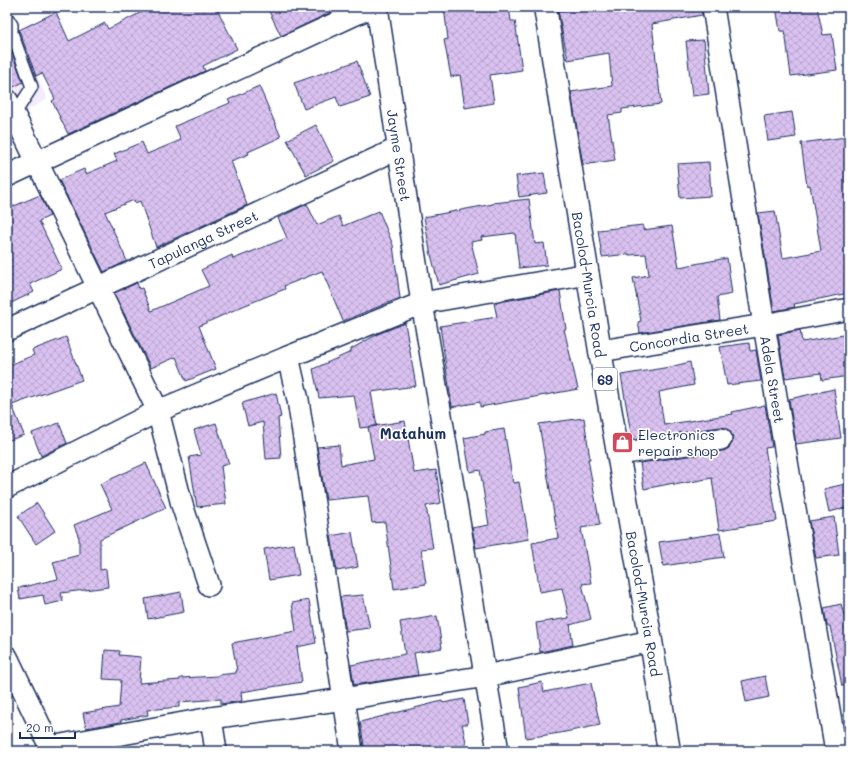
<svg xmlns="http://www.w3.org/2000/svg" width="856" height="758" font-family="Mali,sans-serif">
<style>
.built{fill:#f4ecfa}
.building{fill:url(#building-cross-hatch);stroke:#1b2f5e}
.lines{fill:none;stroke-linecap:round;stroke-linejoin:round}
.service-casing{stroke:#1b2f5e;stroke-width:14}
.minor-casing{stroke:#1b2f5e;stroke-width:24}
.primary-casing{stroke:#1b2f5e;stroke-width:25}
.service{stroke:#fff;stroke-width:11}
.minor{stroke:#fff;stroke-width:21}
.primary{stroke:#fff;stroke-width:22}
.labels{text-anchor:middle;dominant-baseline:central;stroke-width:3.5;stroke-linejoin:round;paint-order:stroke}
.shield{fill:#fff;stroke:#5f6d8e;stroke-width:1}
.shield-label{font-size:13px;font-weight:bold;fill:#1b2f5e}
.street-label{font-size:14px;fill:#1b2f5e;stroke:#fff}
.poi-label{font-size:14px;fill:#1b2f5e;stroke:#fff;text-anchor:start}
.neighbourhood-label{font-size:15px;font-weight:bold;fill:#1b2f5e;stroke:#fff}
</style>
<defs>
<pattern id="building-cross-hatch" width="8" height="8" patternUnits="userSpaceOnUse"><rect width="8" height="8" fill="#d9c1f0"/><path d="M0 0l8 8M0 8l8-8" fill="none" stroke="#baa6d0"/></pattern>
</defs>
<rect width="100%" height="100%" fill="#fff"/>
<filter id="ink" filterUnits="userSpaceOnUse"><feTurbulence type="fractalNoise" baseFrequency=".025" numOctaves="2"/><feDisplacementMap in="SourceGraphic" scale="8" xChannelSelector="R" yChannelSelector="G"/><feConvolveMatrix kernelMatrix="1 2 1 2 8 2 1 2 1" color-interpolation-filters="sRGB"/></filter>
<g filter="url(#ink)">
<path class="built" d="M19,33L47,99L19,115L7,91V39Z"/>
<path class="building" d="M140,7H216L237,49L203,66L205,71L68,134L52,101L55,99L42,73L36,76L19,30L56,12L69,41L105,23L108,29L142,12Z
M267,7H342L281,36Z
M444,7H509L511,21H515L522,70L490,75L494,103L465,108L460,75L451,77L444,40L448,39Z
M578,7H701L702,15L652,24L661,104L622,109V113L608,115L615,160L583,165L571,92L612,86L609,53L568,60L558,11Z
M776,7H817L823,35L832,34L837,70L791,76L785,31H780Z
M7,40L23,82L10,89L7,88Z
M704,40L709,94L692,96L686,41Z
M357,61L370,97L340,107L336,97L304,109L294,83Z
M259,86L281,137L248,152L249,154L231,161L247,205L156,247L140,201L135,203L134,200L105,212L127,261L104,272L59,180L84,169L86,174L117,161L114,154L142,142L147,154L181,140L175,126L230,103L228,100Z
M792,112L796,137L768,141L764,116Z
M316,125L334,161L306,175L287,140Z
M846,137L849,156V293L794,304L795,307L774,311L758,213L775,211L783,258L821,251L810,185L807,186L801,143Z
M709,162L711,196L680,198L677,164Z
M544,173L547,193L519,197L516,176Z
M40,195L50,216L39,221L62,269L30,284L34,292L7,305V209Z
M529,199L535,244L544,243L547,265L519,268L515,233L481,237L482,240L471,242L479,274L439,285L430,251L424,217L493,204V203Z
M307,204L317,225L339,216L343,226L379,211L393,245L400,298L343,321L322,271L284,286L285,289L243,306L199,326L216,369L186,381L176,357L151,368L114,293L137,283L139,289L142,288L151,311L209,286L201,270L232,255L233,259L287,238L278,218Z
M643,225V230L672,226L679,267L727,258L732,294L717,297L720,320L640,333L638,322L641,321L633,278L649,275L646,254L629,255V254L602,257L598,230Z
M560,291L566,329H564L578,389L480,407V402L452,407L440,326L497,317L494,303Z
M405,323L416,386L371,392L377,426L360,428L354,395L319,398L313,369L351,352V349L378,334Z
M800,330L802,342L849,334V376L822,380L821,373L785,378L778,335Z
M66,337L82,380L12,405L24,435L7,441V366L34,355L32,350Z
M749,343L750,351L756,350L761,381L727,385L720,347Z
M690,362L694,385L659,392L664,425L733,414L732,412L765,405L772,447L765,448L777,521L719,530L712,478L674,485V483L644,489L640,463L723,451L729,448L732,443L733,437L730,431L726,428L720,427L632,440L621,375L670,367Z
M834,389L841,438L796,444L789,399Z
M276,393L281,417L278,418L281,458L266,459L263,422L248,426L242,403Z
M584,418L590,459H588L600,525L581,528L591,583L582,584L591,619L570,625V624L573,645L540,652L536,623L569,618L562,588L540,592L532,543L558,538L539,424Z
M405,421L414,473L436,470L441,503L426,506L433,548L421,549L426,584L394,589L385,522L372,523L368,496L326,500L317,447L339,445L341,465L374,459L368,427Z
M59,423L67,443L41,456L32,433Z
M216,423L229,464L221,466L226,504L197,507L189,457L201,455L194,430Z
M504,429L513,483L519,482L529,539L476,548L472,528L489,525L480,470L470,472L464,438L485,434V432Z
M146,463L166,508L100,539V570L106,569L108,587L61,593L63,601L45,605L43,595L20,599L18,588L58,579L53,562L79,555V538L74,525L112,509L100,484Z
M849,483V507L829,512L824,489Z
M37,503L55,531L36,544L18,516Z
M834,517L839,555L816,558L809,521Z
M352,532L358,567L337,571L331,536Z
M720,533L724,557L663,566L659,542Z
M294,544L299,575L269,580L264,549Z
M181,592L184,612L148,619L145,599Z
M363,595L370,628L346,631L340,597Z
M309,600L316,643L297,647L302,682L241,692L242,701L221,704V699L179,702V707L147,710L148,715L121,720V722L86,728L83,713L119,707L121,680L103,679L105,650L120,651L119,655L141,657L139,683L180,680V678L218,676V675L236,673V671H237L232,643L296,631L292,603Z
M841,604L849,634V685L842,686L830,626H827L824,608Z
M437,616L442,648L414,653L418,675L354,685L351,665L405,654L400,622Z
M765,676L769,697L746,702L742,681Z
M542,682L544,692L591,683L600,725L560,733L526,738L519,687Z
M464,699L468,724H462L468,751H365L360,722L442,701L443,703Z"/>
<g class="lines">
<defs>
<path id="service" d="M7,17L12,25V33L32,87L14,115"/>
<g id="minor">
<path id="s1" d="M377,7L422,303L498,751"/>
<path id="s2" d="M713,7L764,325L836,751"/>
<path d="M7,100L158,411L182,505L209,585"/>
<path d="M7,176L371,7"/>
<path id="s3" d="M7,330L399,148"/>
<path id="s4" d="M600,351L764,325L849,309"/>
<path d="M288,357L422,303L588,274"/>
<path d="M618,454L721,439"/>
<path d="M7,487L158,411L288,357L298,400L352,751"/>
<path d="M7,657L52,751"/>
<path d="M211,718L216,751"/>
<path d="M50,747L211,718L344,699L486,676L651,641"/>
</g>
<g id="primary">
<path id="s5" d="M545,7L600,351L651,641L669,751"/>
</g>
</defs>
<use href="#service" class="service-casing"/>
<use href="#minor" class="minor-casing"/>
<use href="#primary" class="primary-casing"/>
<use href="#service" class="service"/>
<use href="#minor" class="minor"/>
<use href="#primary" class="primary"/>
</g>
</g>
<defs>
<symbol id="shop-square" viewBox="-11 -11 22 22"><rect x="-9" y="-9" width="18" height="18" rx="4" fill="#d1495b" stroke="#fff"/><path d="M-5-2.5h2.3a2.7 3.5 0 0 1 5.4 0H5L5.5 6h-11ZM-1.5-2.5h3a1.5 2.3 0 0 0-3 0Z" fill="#fff"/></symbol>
</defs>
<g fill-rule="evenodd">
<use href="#shop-square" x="610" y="430" width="25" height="25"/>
</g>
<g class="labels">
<rect class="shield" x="593" y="368" width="24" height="22" rx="3"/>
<g class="shield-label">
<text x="605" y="379">69</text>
</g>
<g class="street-label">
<text stroke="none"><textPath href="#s1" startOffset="150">Jayme Street</textPath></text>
<text stroke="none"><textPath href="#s3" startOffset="216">Tapulanga Street</textPath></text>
<text stroke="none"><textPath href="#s5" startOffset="281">Bacolod-Murcia Road</textPath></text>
<text stroke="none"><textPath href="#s4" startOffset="90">Concordia Street</textPath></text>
<text stroke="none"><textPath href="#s2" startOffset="377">Adela Street</textPath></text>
<text stroke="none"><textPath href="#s5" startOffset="605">Bacolod-Murcia Road</textPath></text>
</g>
<g class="poi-label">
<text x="638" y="434">Electronics<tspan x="638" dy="16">repair shop</tspan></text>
</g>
<g class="neighbourhood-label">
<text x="413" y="433">Matahum</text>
</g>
</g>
<rect width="856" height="758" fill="none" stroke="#fff" stroke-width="24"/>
<rect x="12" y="12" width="832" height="734" fill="none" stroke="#1b2f5e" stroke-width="1.5" filter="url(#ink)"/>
<path d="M20 732v6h55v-6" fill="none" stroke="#1b2f5e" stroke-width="2"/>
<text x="26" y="732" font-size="12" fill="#1b2f5e" stroke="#ffffff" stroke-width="3" paint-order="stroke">20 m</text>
</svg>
